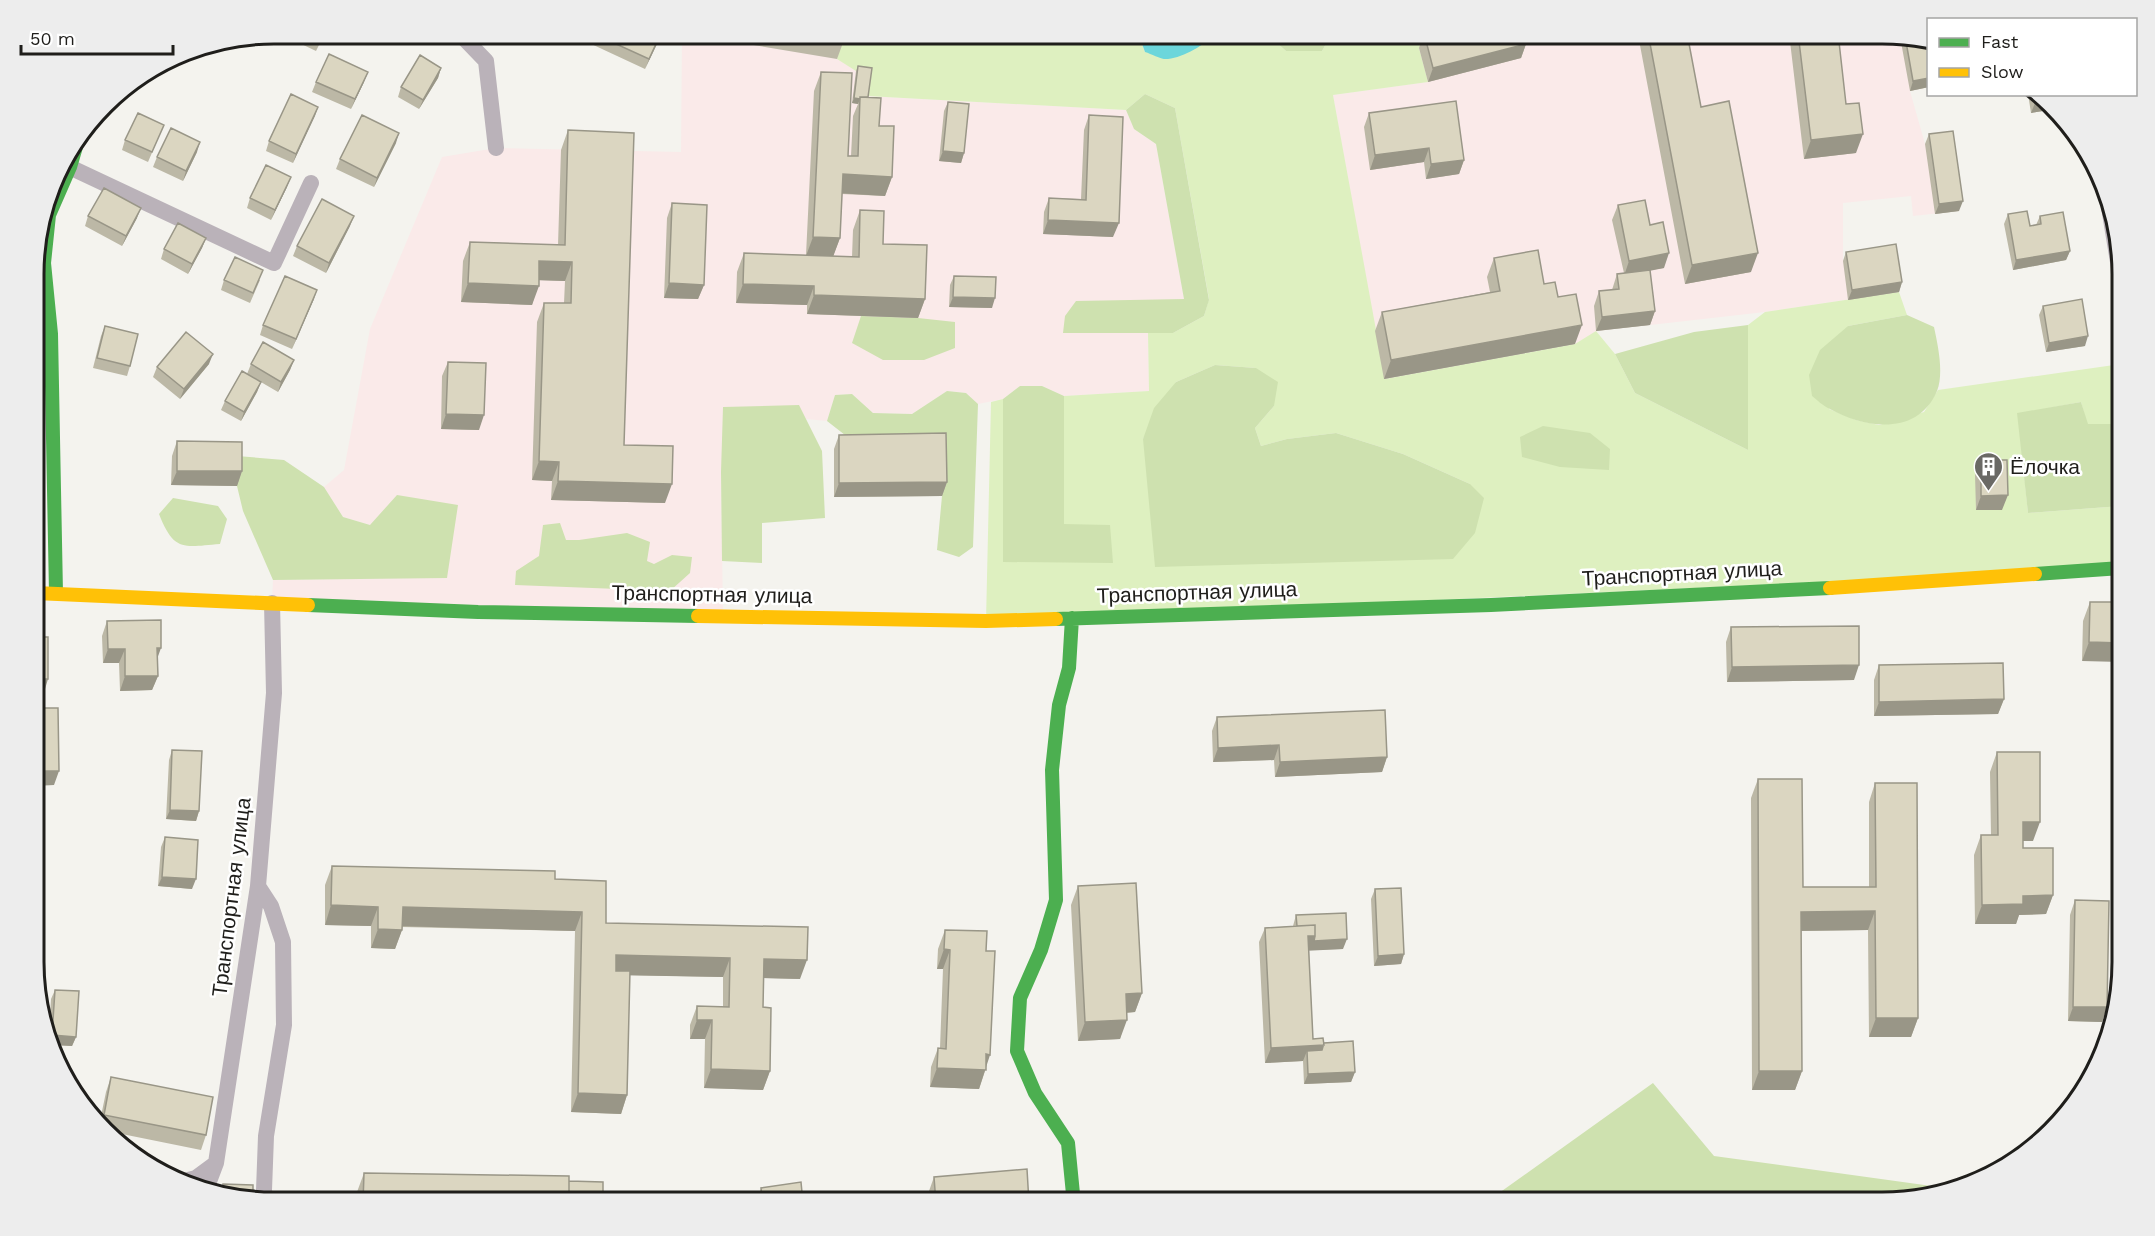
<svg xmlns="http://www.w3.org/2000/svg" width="2155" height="1236" font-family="'Work Sans',sans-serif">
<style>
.industrial{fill:#faeae9}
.green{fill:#def0c0;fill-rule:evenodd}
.forest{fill:#cee1af}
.water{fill:#6cd6db}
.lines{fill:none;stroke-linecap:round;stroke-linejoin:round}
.street{stroke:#bab2b9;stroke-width:16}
.fast{stroke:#4caf50;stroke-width:14}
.slow{stroke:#ffc107;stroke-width:14}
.wall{fill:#bcb8a6}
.shaded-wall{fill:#999687}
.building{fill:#dbd6c1;stroke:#999687;stroke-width:1.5}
.labels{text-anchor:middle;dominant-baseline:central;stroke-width:5;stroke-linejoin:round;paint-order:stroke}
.poi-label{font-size:21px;fill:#1f1e1b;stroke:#fff;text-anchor:start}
.street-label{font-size:21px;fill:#1f1e1b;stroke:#fff}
.rim{fill:none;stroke:#1f1e1b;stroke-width:3}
</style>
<rect width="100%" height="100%" fill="#f4f3ee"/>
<path class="industrial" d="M682,33H841L870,73L867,96L1126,110L1134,129L1156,144L1184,299L1158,301L1063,333H1148L1149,391L1064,396L1042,386H1020L1003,399L978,404L966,393L947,391L912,414L873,413L852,394L835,395L827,421L806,419L798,405L721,472L723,616L272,603L273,580L447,577L370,525L343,517L324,487L344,470L370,329L442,157L496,148L681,152Z
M1433,33H1882L1928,39V87L1910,91L1925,144L1950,141L1959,211L1913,216L1911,196L1843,203V261L1893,254L1899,292L1765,312L1597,331L1575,344L1384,379L1333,95L1427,82L1419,48Z"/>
<path class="green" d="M841,33H1138L1145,52L1211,38L1215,33H1266L1286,51H1322L1332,33H1433L1419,48L1428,82L1333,95L1385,379L1575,344L1596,331L1615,354L1635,393L1748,450V325L1765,312L1899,292L1907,315L1848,326L1829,409L1856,420L1879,425L1924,412L1938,390L2121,364V427V424H2087L2081,402L2018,414L2028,513L2121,506V568L986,621L991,402L1003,399V562L1064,525V396L1149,391L1148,333H1173L1204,316L1209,299L1175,108L1145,94L1126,110L867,96L870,73L856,71L837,59ZM1215,365L1256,368L1274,406L1255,428L1261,446L1287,439L1336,433L1403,454L1470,484L1143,439L1176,382Z"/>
<path class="forest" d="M1266,33H1332L1322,51H1286Z
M1145,94L1175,108L1209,300L1204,316L1173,333H1063L1065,316L1076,301L1184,299L1156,144L1134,129L1126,110Z
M1907,315L1934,327C1938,346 1944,373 1937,391C1918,436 1866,429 1830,409C1823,406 1817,400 1812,396L1809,375L1820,350L1848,326Z
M861,316L918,318L955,322V348L924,360H883L852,343Z
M1748,325V450L1635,393L1615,354L1694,332Z
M1215,365L1256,368L1278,382L1274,406L1255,428L1261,446L1287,439L1336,433L1403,454L1470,484L1484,498L1475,533L1453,559L1155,567L1143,439L1154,408L1176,382Z
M1020,386H1042L1064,396V524L1110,525L1113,563L1003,562V399Z
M947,391L966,393L978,404L973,547L959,557L937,550L942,496L941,448L863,449L827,421L835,395L852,394L873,413L912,414Z
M2081,402L2088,424H2121V506L2028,513L2017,413Z
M799,405L822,451L825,518L762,523V563L722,561L721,472L723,407Z
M1543,426L1590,433L1610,449L1609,470L1560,467L1522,457L1520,437Z
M237,456L284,460L324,487L343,517L370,525L397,495L458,505L447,578L273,580L243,511L237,486Z
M173,498L218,506L227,519L220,544C183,547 174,552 159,514Z
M560,523L566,540H579L627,533L650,542L647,561L654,564L672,555L692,557L690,573L670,591L515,585L516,571L539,556L543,525Z
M1653,1083L1714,1156L1946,1188L1897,1203H1485Z"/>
<path class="water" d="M1138,33H1215C1205,45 1184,57 1168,59C1161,60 1152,54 1145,52Z"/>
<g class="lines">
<path class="street" d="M459,33L486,61L496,148
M61,163L274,263L311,183
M2106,189L2121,280
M258,886L271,906L283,942L284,1025L266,1136L264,1190L266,1202
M180,1182L196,1178L215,1164
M205,1192L216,1163L258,886L274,693L272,603"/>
<path class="fast" d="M2035,574L2121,568
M56,593L51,334L44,263L49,215L70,167L78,140
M308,605L478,612L698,616
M1056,619L1491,605L1830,588
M1068,1203L1073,1194L1068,1143L1035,1093L1017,1051L1020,998L1041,950L1056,900L1052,770L1059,705L1069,668L1072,618"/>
<path class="slow" d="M1830,588L2035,574
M35,593L308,605
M698,616L986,621L1056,619"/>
</g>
<path class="wall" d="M295,33H325L316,51L293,40Z
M590,33H661L645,69L587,42Z
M682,33H845L844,40L837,59Z
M1424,33L1526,44L1521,58L1428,82L1419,48Z
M1641,33H1687L1701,107L1751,272L1685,284L1639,40Z
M1789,33H1838L1846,104L1856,153L1804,159Z
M1903,36L1929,39V87L1910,91L1901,42Z
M858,66L868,97L879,126L892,177L885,196L842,194L840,238L833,256L852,257L853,230L860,210L883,244L925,299L918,318L807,314V305L736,303L737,272L744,253L806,255L814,91L821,72L848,156H851L853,116L858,104L852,103L856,71Z
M441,68L438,78L419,109L398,97L401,87Z
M316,82H364L351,109L312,92Z
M2028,94H2033L2049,110L2031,113Z
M948,102L964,153L961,163L939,161L944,111Z
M318,107L293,163L266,151L269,141Z
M1369,113L1464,160L1459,174L1426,179L1424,162L1370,170L1364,127Z
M1089,115L1113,237L1043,234L1044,212L1049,198L1081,199L1084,130Z
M568,130L624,445L665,503L551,500L552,481L532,480L537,322L544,303H564L565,281L539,280L532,305L461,302L463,261L470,242L558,245L561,150Z
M160,134L148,162L122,150L125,140Z
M1929,134L1959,211L1935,214L1925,144Z
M396,143L374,187L336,169L340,159Z
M197,152L183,181L153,167L157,157Z
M287,187L271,220L247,208L250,198Z
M672,203L704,285L698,299L664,298L667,218Z
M1618,205L1650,225L1664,268L1650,270L1655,311L1650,325L1596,331L1594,306L1599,291L1612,290L1617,274L1624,273L1612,220Z
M2008,214L2030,226L2036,225L2040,216L2070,251L2066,260L2013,270L2004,224Z
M88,216L137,218L122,246L85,226Z
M350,226L326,273L293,256L297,246Z
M206,238L202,248L188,274L161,259L164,249Z
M1846,252L1902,282L1899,292L1848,300L1843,261Z
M1494,258L1544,284L1558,297L1575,344L1384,379L1375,331L1382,312L1490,292L1487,277Z
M954,276L992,308L949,307L950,285Z
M224,280H260L250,303L221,290Z
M314,299L292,349L260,335L263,325Z
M2043,306L2085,346L2046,352L2039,315Z
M105,326L130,366L127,376L93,368L101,336Z
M294,360L290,370L278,392L247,374L251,364Z
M448,362L479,430L441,429L442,376Z
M209,364L180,399L153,377L157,367Z
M261,382L257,392L241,421L221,410L225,401Z
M839,435L947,482L942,496L834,497V449Z
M177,441L242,471L237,486L171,485L172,456Z
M1981,460L2002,510H1976L1975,474Z
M2090,602H2121L2082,661L2083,621Z
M107,621L157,659L158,676L152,690L120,691L119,663H103L102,636Z
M1731,627L1854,680L1727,682L1726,642Z
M1879,665L2004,699L1998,714L1874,716V680Z
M1217,717L1387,757L1382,772L1275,777L1274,760L1213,762L1212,731Z
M172,750L199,811L196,821L166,819L169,760Z
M1997,752L2033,841H2023V848L2053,895L2046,914L2019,915L2016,924H1975L1974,855L1981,835H1991L1990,772Z
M1758,779L1803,887H1869V802L1875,783L1918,1018L1911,1037H1869L1868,930L1801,931L1802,1071L1795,1090H1752L1751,798Z
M2119,785H2121V856L2116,857L2114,800Z
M165,837L192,889L158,886L161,847Z
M332,866L555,879L606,923L800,979L764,978L763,1007L770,1071L763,1090L704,1088L705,1039H690V1025L697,1006L723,1007V977L630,975L627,1095L621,1114L571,1112L575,931L402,927V930L395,949L371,948V926L325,925V885Z
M1078,886L1142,993L1135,1012L1127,1013L1120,1039L1078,1041L1071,905Z
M1375,889L1404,954L1401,964L1374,966L1371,899Z
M2075,900L2107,1007L2102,1022L2068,1021L2070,915Z
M1296,915L1343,949L1309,950L1313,1039L1324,1043L1355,1072L1351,1082L1304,1084L1303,1061L1265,1063L1259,942L1265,928L1293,926Z
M945,930L986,951V1068L979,1089L930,1087L931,1067L938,1048H940L943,969H937L938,949Z
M55,990L76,1037L72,1046L54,1045L49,1032L51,999Z
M111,1077L206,1135L201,1150L112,1132L100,1121L106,1092Z
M364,1173L569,1181L603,1203H357V1192Z
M934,1177L1029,1203H930L929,1191Z
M223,1184L253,1200L219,1196Z
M761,1188L803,1203H756Z"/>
<path class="shaded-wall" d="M661,33L659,40L645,69L649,59Z
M1526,44L1521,58L1428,82L1433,68Z
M441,68L438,78L419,109L423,100Z
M368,72L364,82L351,109L355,99Z
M1929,78V87L1910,91L1913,81Z
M854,98L860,99L858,104L852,103Z
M2041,102L2049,110L2031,113L2035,103Z
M318,107L315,116L293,163L296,154Z
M399,133L396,143L374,187L377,178Z
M1863,134L1856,153L1804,159L1811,140Z
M200,142L197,152L183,181L186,171Z
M1429,148L1424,162L1370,170L1375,155Z
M943,151L964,153L961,163L939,161Z
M1464,160L1459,174L1426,179L1431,164Z
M843,174L892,177L885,196L836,193Z
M291,177L287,187L271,220L275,210Z
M1963,201L1959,211L1935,214L1939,204Z
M141,208L137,218L122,246L126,236Z
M354,216L350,226L326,273L329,263Z
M1048,220L1119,223L1113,237L1043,234Z
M813,237L840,238L833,257L806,256Z
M206,238L202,248L188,274L192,264Z
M2070,251L2066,260L2013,270L2016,260Z
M1669,253L1664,268L1624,276L1629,261Z
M1758,253L1751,272L1685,284L1692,265Z
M539,261L572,262L565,281L532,280Z
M1902,282L1899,292L1848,300L1852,290Z
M468,283L539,286L532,305L461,302Z
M669,283L704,285L698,299L664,298Z
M743,284L814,286L807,305L736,303Z
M317,290L314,299L292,349L296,339Z
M814,295L925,299L918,318L807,314Z
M953,297L995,298L992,308L949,307Z
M1655,311L1650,325L1596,331L1602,317Z
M1582,325L1575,344L1384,379L1391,360Z
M2088,336L2085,346L2046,352L2049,343Z
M213,354L209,364L180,399L184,389Z
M294,360L290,370L278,392L281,382Z
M261,382L257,392L241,421L244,412Z
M446,414L484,415L479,430L441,429Z
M539,461L559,462L552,481L532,480Z
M177,471H242L237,486L171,485Z
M558,481L672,484L665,503L551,500Z
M947,482L942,496L834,497L839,483Z
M2008,495L2002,510H1976L1981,496Z
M2089,642L2121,643V662L2082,661Z
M157,648H161L156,662Z
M108,649H125L119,663H103Z
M1859,665L1854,680L1727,682L1732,667Z
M125,676H158L152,690L120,691Z
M35,679H48L45,689H35Z
M2004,699L1998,714L1874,716L1879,702Z
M1279,745L1274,760L1213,762L1218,748Z
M1387,757L1382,772L1275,777L1280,762Z
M35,771H59L54,785L35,786Z
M170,810L199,811L196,821L166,819Z
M2023,822H2040L2033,841H2016Z
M2121,842V856L2116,857Z
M162,877L196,879L192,889L158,886Z
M2053,895L2046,914L2019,915L2016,924H1975L1982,905L2023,896Z
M331,905L378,907L371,926L325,925Z
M403,907L582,912L575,931L396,926Z
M1875,911L1868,930L1794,931L1801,912Z
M378,929L402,930L395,949L371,948Z
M1297,931L1315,936L1347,939L1343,949L1303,951Z
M944,949L950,950L943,969H937Z
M1404,954L1401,964L1374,966L1378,956Z
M616,955L730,958L723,977L609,975Z
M764,959L807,960L800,979L757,978Z
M1142,993L1135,1012L1119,1013L1126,994Z
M2073,1007H2107L2102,1022L2068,1021Z
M1876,1018H1918L1911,1037H1869Z
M697,1020H712L705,1039H690Z
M1127,1020L1120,1039L1078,1041L1085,1022Z
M52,1035L76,1037L72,1046L54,1045L51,1037Z
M1324,1045L1319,1060L1307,1051L1303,1061L1265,1063L1271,1048Z
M986,1054L990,1055L979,1089L930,1087L937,1068Z
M711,1069L770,1071L763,1090L704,1088Z
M1759,1071H1802L1795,1090H1752Z
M1355,1072L1351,1082L1304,1084L1308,1074Z
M578,1093L627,1095L621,1114L571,1112Z"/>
<path class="building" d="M302,33H324L320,42Z
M592,33H661L649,59Z
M799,33H845L844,40Z
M1424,33H1524L1526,44L1433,68Z
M1648,33H1687L1701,107L1729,101L1758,253L1692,265Z
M1798,33H1838L1846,104L1859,103L1863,134L1811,140Z
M1905,36L1929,39V78L1913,81Z
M329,54L368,72L355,99L316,82Z
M420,55L441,68L423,100L401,87Z
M858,66L872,68L868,97H860V99L854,98Z
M821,72L852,73L848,156H858L860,97L881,98L879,126H894L892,177L843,174L840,238L813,237Z
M291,94L318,107L296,154L269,141Z
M2033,95L2041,102L2035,103Z
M1456,101L1464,160L1431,164L1429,148L1375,155L1369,113Z
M948,102L969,104L964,153L943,151Z
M138,113L164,125L152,152L125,140Z
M362,115L399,133L377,178L340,159Z
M1089,115L1123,117L1119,223L1048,220L1049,198L1086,200Z
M171,128L200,142L186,171L157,157Z
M568,130L634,133L624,445L673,446L672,484L558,481L559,462L539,461L544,303H571L572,262L539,261V286L468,283L470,242L565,245Z
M1953,131L1963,201L1939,204L1929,134Z
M266,165L291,177L275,210L250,198Z
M104,188L141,208L126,236L88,216Z
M322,199L354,216L329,263L297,246Z
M1645,200L1650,225L1663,222L1669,253L1629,261L1618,205Z
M672,203L707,205L704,285L669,283Z
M860,210L884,211L883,244L927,245L925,299L814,295V286L743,284L744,253L859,257Z
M2027,211L2030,226L2041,224L2040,216L2063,212L2070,251L2016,260L2008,214Z
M178,223L206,238L192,264L164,249Z
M1896,244L1902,282L1852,290L1846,252Z
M1538,250L1544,284L1555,282L1558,297L1576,294L1582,325L1391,360L1382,312L1500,291L1494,258Z
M235,257L263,270L253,293L224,280Z
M1650,270L1655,311L1602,317L1599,291L1619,289L1617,274Z
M285,276L317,290L296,339L263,325Z
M954,276L996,277L995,298L953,297Z
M2082,299L2088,336L2049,343L2043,306Z
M105,326L138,334L130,366L97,358Z
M186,332L213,354L184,389L157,367Z
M263,342L294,360L281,382L251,364Z
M448,362L486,363L484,415L446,414Z
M242,371L261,382L244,412L225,401Z
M946,433L947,482L839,483V435Z
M177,441L242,442V471H177Z
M1981,460H2007L2008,495L1981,496Z
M2090,602H2121V643L2089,642Z
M161,620V648H157L158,676H125V649H108L107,621Z
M1859,626V665L1732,667L1731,627Z
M35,637H48V679H35Z
M2003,663L2004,699L1879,702V665Z
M35,708H58L59,771H35Z
M1385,710L1387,757L1280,762L1279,745L1218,748L1217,717Z
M172,750L202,751L199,811L170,810Z
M1997,752H2040V822H2023V848H2053V895L2023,896V904L1982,905L1981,835H1998Z
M1758,779H1802L1803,887H1876L1875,783H1917L1918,1018H1876L1875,911L1801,912L1802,1071H1759Z
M2119,785H2121V842Z
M165,837L198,840L196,879L162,877Z
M332,866L555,871V879L606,881V923L808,927L807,960L764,959L763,1007L771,1008L770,1071L711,1069L712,1020H697V1006L729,1007L730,958L616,955V971H630L627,1095L578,1093L582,912L403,907L402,930L378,929V907L331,905Z
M1136,883L1142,993L1126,994L1127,1020L1085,1022L1078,886Z
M1401,888L1404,954L1378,956L1375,889Z
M2075,900L2109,901L2107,1007H2073Z
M1346,913L1347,939L1314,941L1315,936V925L1297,926L1296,915Z
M1315,925V936H1308L1313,1039L1323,1038L1324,1045L1271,1048L1265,928Z
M945,930L987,931L986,951H995L990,1055L986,1054V1070L937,1068L938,1048L946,1049L950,950L944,949Z
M55,990L79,991L76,1037L52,1035Z
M1353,1041L1355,1072L1308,1074L1307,1051L1322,1050L1324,1043Z
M111,1077L213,1097L206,1135L104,1115Z
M67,1080L74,1082L71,1091Z
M1027,1169L1029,1203H936L934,1177Z
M364,1173L569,1176V1203H363Z
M569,1181L603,1182V1203H569Z
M801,1182L803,1203H763L761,1188Z
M223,1184L253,1185V1200L222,1196Z
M1037,1201L1051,1203H1037Z"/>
<defs>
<symbol id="building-pin" viewBox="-11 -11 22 30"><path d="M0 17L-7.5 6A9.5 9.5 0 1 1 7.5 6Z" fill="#6a6965" stroke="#fff"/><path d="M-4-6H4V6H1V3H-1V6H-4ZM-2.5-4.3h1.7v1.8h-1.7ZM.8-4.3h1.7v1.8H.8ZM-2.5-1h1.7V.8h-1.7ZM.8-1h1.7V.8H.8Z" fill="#fff"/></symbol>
</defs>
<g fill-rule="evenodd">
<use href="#building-pin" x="1972" y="450" width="33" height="45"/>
</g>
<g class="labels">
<g class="poi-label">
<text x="2010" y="466">Ёлочка</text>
</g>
<g class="street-label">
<text transform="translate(1682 573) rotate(-3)">Транспортная улица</text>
<text transform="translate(1197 592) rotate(-2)">Транспортная улица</text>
<text transform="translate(712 594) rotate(1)">Транспортная улица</text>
<text transform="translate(231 897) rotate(-83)">Транспортная улица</text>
</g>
</g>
<path d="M0 0H2155V1236H0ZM274 44H1882A230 230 0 0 1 2112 274V962A230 230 0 0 1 1882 1192H274A230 230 0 0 1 44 962V274A230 230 0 0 1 274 44Z" fill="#ededed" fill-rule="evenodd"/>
<path class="rim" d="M274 44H1882A230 230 0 0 1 2112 274V962A230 230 0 0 1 1882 1192H274A230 230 0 0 1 44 962V274A230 230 0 0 1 274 44Z"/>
<rect x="1927" y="18" width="210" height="78" fill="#ffffff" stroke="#a5a5a4" stroke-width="1.5"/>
<rect x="1939" y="38" width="30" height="9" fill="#4caf50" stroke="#a5a5a4" stroke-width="1.5"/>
<text x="1981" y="48" font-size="18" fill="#1f1e1b">Fast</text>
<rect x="1939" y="68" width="30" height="9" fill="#ffc107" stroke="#a5a5a4" stroke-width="1.5"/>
<text x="1981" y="78" font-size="18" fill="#1f1e1b">Slow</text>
<path d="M21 45v9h152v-9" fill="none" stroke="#1f1e1b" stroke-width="3"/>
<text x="30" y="45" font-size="18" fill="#1f1e1b" stroke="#ffffff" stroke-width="4.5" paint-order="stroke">50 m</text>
</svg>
